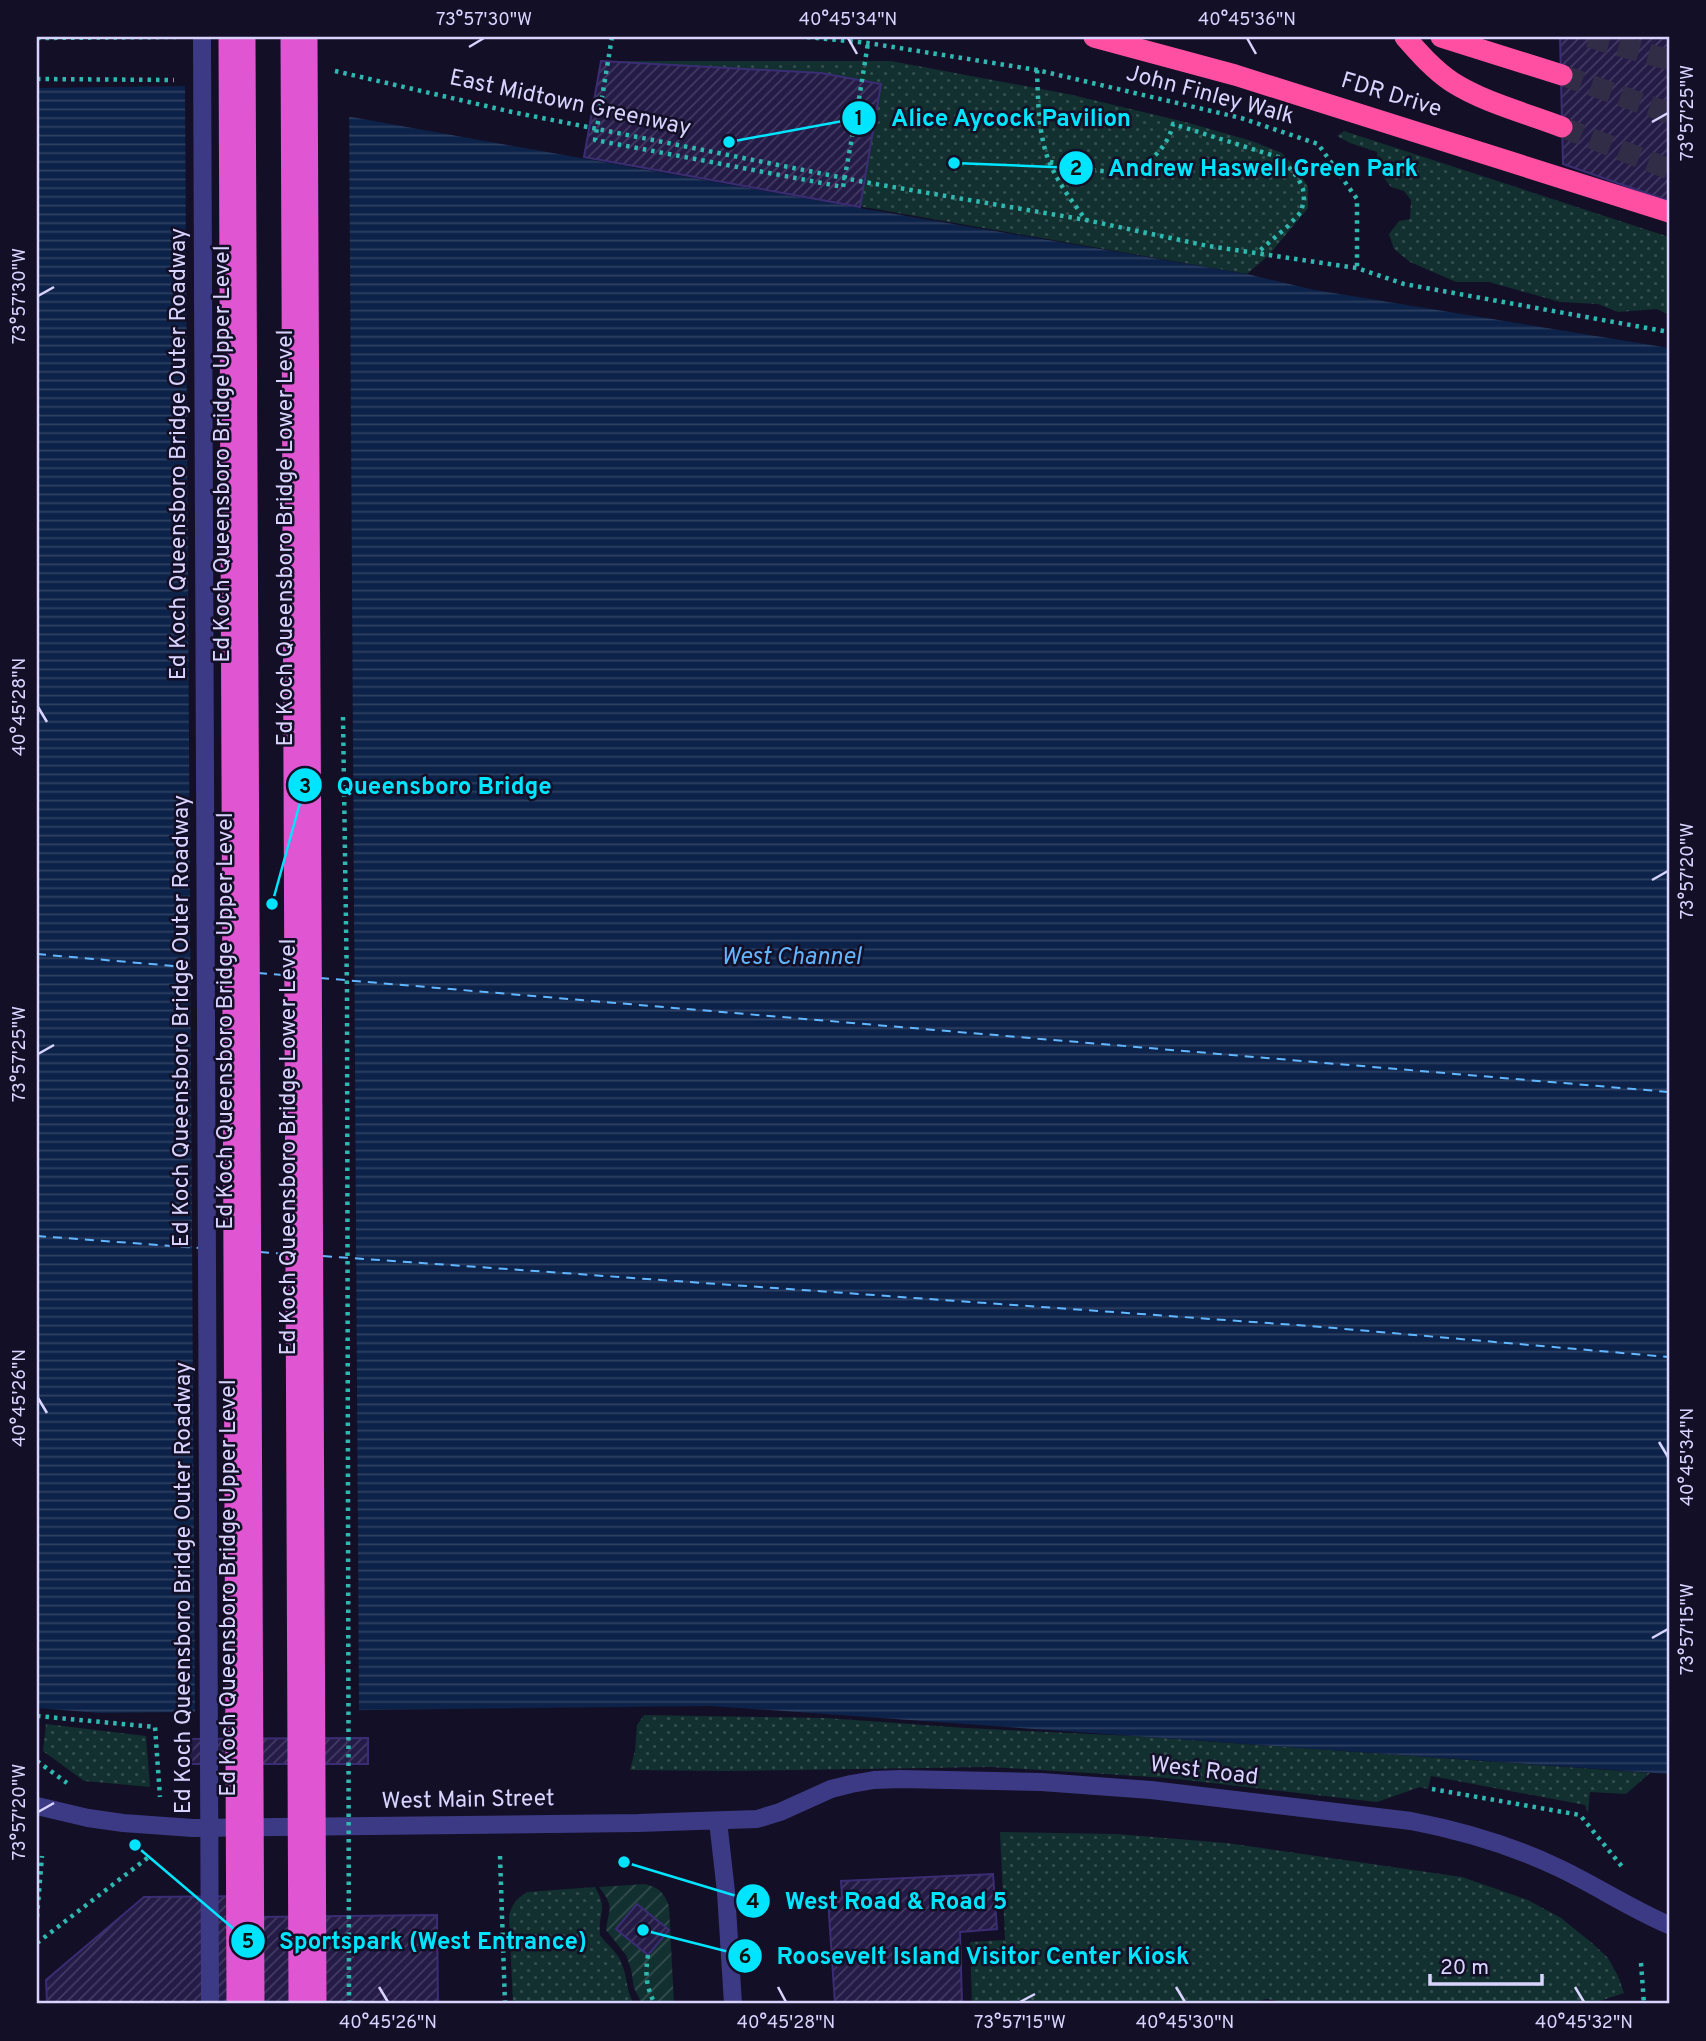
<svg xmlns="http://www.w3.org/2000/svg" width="1706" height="2041" font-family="Overpass,sans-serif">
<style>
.grass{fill:url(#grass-dots)}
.garden{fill:url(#garden-furrows)}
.water{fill:url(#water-rules)}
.pier{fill:#130f26}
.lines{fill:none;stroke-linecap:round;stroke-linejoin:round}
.ferry{stroke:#62b6ff;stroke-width:2;stroke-dasharray:9 7;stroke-linecap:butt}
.building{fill:url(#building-hatch);stroke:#3b2d73;stroke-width:2}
.motorway-tunnel{stroke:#312d47;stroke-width:21;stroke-dasharray:21 10;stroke-linecap:butt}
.path{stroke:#2fb8b0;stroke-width:4.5;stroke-dasharray:3.5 5;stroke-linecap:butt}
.minor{stroke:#3d3a85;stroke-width:18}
.motorway{stroke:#ff4fa3;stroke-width:21}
.path-bridge{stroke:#2fb8b0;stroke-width:4.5;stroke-dasharray:3.5 5;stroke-linecap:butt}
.pedestrian-bridge{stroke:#3d3a85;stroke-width:18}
.trunk-bridge{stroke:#e055d1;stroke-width:19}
.ticks{fill:none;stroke:#d9d4ff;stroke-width:2.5}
.labels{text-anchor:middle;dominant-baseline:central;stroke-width:5;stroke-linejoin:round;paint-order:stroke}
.street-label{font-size:23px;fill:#d9d4ff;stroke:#130f26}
.water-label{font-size:24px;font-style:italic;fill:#62b6ff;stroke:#130f26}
.leader{fill:none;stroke:#00e5ff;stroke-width:2.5}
.callout-dot{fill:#00e5ff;stroke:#130f26;stroke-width:2.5}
.mark-label{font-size:21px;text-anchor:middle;font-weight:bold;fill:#111}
.callout-label{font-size:24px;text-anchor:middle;font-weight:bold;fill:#00e5ff;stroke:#130f26;stroke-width:5;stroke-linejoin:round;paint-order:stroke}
.neatline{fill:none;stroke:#d9d4ff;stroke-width:2.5}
.ticks-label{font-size:18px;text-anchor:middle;fill:#d9d4ff}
</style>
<defs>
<pattern id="grass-dots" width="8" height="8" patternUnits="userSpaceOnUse" patternTransform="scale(1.75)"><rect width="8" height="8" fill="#12302f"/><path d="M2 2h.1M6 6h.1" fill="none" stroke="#344d4e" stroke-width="1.8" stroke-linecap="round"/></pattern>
<pattern id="garden-furrows" width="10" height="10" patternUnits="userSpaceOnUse" patternTransform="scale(1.75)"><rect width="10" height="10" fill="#12302f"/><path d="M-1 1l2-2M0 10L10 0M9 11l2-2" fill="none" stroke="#344d4e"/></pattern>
<pattern id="water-rules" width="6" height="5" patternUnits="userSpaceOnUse" patternTransform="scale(1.75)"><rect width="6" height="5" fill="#0c2248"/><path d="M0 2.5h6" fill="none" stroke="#2f4163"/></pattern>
<pattern id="building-hatch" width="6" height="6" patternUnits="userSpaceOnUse" patternTransform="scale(1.75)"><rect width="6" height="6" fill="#241b47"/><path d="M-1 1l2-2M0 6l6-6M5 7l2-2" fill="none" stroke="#433b63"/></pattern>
</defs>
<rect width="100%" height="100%" fill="#130f26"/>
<path class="grass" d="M601,61H891L1068,94L1189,123L1252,141L1282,153L1297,169L1308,187V208L1269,255L1247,274L584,158Z
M1344,131L1669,237V315L1657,309L1618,312L1598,304L1560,302L1489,282H1456L1410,262L1394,249L1389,234L1399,221L1410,219L1411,200L1404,191L1391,187L1377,169V152L1350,143L1337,136Z
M644,1715L826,1718L966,1728L1134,1736L1650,1773L1626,1794L1590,1792L1588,1813L1585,1805L1431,1776L1428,1789L1420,1787L1377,1802L1168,1778L991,1767L729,1771L630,1770L635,1751L637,1725Z
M46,1724L146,1736L150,1787L84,1781L43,1751Z
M1000,1832L1116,1834L1227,1843L1462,1877L1528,1900L1561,1918L1592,1943L1608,1958L1618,1976L1624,1993L1590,2004H1292L1267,1999L1243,2004H972L970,1942L1005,1940Z
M595,1887C609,1912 598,1910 600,1935C607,1945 616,1950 621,1962C628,1977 625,1988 634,2004H513L509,1916C512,1904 516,1899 527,1892Z"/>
<path class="garden" d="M645,1884C659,1888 664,1892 669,1906L674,2004H642L634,1988L631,1969L626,1955L606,1930C609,1907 615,1908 599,1887Z"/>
<path class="water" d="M37,59L132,75L217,93L860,208L1247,274L1315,290L1669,348V1774L711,1706L99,1713L37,1708Z"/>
<path class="pier" d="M37,55L183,82V86L37,88Z
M185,83L349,112L359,1713H386L195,1715Z"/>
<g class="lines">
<path class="ferry" d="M37,954L196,968
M212,969L224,970
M258,973L283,975
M320,978L1669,1092
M37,1236L199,1248
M260,1252L286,1254
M323,1256L1310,1326L1669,1357"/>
</g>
<path class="building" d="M1560,37H1669V201L1563,164Z
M601,61L821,73L881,84L860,207L584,157Z
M368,1738V1764H181V1739Z
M993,1874L997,1929L960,1932L962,2004H835L828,1899L842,1898L841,1881Z
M252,1896L253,1917L437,1915L438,2004H47L46,1980L144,1897Z
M637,1904L669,1930L648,1955L616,1929Z"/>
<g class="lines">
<path class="motorway-tunnel" d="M1589,37L1669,60
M1562,75L1669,113
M1562,127L1669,169"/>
<path class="path" d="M807,37L868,43L1037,70L1241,118L1318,144L1357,199V268
M37,38L176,37
M1037,70C1038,98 1038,126 1046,153C1054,178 1071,200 1086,220
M335,71L512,112L864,182L1086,220L1208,246L1357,268L1404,284L1669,332
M37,79L174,80
M859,99L868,43
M1050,162C1072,165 1095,172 1117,172C1143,172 1168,149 1173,124L1281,158L1298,178L1303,189L1304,200L1301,212L1288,226L1257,253
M37,1716L155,1727L160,1797
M37,1761L67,1783
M1432,1789L1580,1815L1624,1869
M500,1856L505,2004
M37,1917L42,1856
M37,1943L150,1856
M648,1955C645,1974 646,1987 655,2004
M1641,1963L1644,2004"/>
<path class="minor" d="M37,1806L88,1818L123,1823L193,1828L638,1823L757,1819L780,1812L831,1789L851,1784L874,1780L900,1779L1041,1782L1151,1790L1411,1821C1463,1831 1511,1845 1559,1868C1597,1886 1631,1909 1669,1925
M718,1821L726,1892L733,2004"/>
<path class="motorway" d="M1094,37L1235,75L1669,212
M1405,37C1419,53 1434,70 1452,82C1485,103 1526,113 1562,127
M1441,37L1562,75"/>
<path class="path-bridge" d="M612,37L595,140L843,187L859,99
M343,717L347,992L349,2004"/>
<path class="pedestrian-bridge" d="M202,37L210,2004"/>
<path class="trunk-bridge" d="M228,37L236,2004
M246,37L255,2004
M290,37L298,2004
M308,37L317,2004"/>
</g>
<path class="ticks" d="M848,38L857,54M1247,38L1256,54M469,47L484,38M1652,122L1668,113M38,296L54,287M38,707L47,722M1652,880L1668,871M38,1054L54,1045M38,1398L47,1413M1659,1442L1668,1457M1652,1638L1668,1629M38,1812L54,1803M379,1987L388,2002M778,1987L786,2002M1176,1987L1185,2002M1575,1987L1584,2002M1020,2002L1035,1994"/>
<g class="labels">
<g class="street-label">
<text transform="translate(1210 96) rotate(15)">John Finley Walk</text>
<text transform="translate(1391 96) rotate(17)">FDR Drive</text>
<text transform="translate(570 104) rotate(12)">East Midtown Greenway</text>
<text transform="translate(179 454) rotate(-90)">Ed Koch Queensboro Bridge Outer Roadway</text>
<text transform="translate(223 454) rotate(-90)">Ed Koch Queensboro Bridge Upper Level</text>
<text transform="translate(286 538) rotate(-90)">Ed Koch Queensboro Bridge Lower Level</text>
<text transform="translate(182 1021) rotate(-90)">Ed Koch Queensboro Bridge Outer Roadway</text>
<text transform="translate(226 1021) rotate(-90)">Ed Koch Queensboro Bridge Upper Level</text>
<text transform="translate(289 1147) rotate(-90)">Ed Koch Queensboro Bridge Lower Level</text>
<text transform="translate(184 1588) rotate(-90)">Ed Koch Queensboro Bridge Outer Roadway</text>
<text transform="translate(229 1588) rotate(-90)">Ed Koch Queensboro Bridge Upper Level</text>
<text transform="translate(1204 1772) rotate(7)">West Road</text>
<text transform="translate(468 1801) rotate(-1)">West Main Street</text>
</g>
<g class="water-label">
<text x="791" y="958">West Channel</text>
</g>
</g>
<path class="leader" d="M729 142L859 118M954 163L1076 168M272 904L305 785M624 1862L753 1901M135 1845L248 1941M643 1930L745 1956"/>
<g class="callout-dot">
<circle cx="729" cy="142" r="7"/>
<circle cx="954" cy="163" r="7"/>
<circle cx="272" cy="904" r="7"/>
<circle cx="624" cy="1862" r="7"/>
<circle cx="135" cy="1845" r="7"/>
<circle cx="643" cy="1930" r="7"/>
<circle cx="859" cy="118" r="18"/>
<circle cx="1076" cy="168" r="18"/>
<circle cx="305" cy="785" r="18"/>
<circle cx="753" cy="1901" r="18"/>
<circle cx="248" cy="1941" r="18"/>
<circle cx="745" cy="1956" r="18"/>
</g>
<g class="mark-label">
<text x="859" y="125">1</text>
<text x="1076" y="175">2</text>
<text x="305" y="793">3</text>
<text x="753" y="1908">4</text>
<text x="248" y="1948">5</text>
<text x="745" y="1963">6</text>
</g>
<g class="callout-label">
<text x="1011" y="126">Alice Aycock Pavilion</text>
<text x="1263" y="176">Andrew Haswell Green Park</text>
<text x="444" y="794">Queensboro Bridge</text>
<text x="896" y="1909">West Road &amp; Road 5</text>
<text x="433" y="1949">Sportspark (West Entrance)</text>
<text x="983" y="1964">Roosevelt Island Visitor Center Kiosk</text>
</g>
<rect width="1706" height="2041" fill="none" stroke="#130f26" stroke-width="77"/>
<path d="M1430 1974v10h112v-10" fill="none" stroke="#d9d4ff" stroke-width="3.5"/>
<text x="1440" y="1974" font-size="21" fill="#d9d4ff" stroke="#130f26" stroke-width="5" paint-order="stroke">20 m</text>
<rect x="38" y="38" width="1630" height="1964" class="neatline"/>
<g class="ticks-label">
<text x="484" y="25">73°57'30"W</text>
<text x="848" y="25">40°45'34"N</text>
<text x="1247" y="25">40°45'36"N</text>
<text transform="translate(1687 113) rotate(-90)" y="6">73°57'25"W</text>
<text transform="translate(19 296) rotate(-90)" y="6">73°57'30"W</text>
<text transform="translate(19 707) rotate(-90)" y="6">40°45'28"N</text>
<text transform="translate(1687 871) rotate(-90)" y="6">73°57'20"W</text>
<text transform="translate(19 1054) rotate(-90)" y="6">73°57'25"W</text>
<text transform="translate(19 1398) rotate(-90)" y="6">40°45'26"N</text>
<text transform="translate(1687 1457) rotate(-90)" y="6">40°45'34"N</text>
<text transform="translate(1687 1629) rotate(-90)" y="6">73°57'15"W</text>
<text transform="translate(19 1812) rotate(-90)" y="6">73°57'20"W</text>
<text x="388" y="2028">40°45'26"N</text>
<text x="786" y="2028">40°45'28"N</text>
<text x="1020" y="2028">73°57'15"W</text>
<text x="1185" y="2028">40°45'30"N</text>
<text x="1584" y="2028">40°45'32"N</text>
</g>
</svg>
